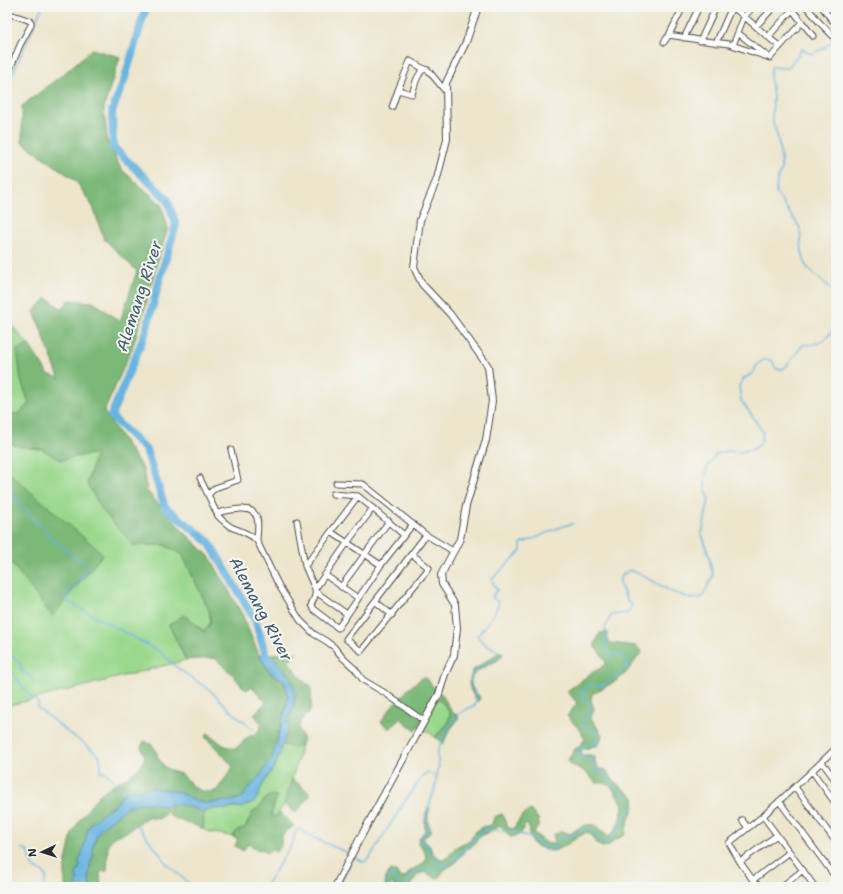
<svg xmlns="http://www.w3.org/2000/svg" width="843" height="894" font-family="'Shantell Sans',sans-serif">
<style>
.green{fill:#9ad88c;stroke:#62825c}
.forest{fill:#7bb878;stroke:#537252}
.water{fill:#66b4e0;stroke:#487086}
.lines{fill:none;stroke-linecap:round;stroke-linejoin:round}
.stream{stroke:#66b4e0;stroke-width:1.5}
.river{stroke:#66b4e0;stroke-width:8}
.minor-casing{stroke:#484743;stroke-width:7}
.tertiary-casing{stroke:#484743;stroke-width:8}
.minor{stroke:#fff;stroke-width:5}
.tertiary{stroke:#fff;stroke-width:6}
.labels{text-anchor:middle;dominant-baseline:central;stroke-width:4;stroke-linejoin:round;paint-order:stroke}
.water-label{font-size:16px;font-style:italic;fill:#405b6a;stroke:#f6f6f2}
</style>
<rect width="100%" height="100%" fill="#f6f6f2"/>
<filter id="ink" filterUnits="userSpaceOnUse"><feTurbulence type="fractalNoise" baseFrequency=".025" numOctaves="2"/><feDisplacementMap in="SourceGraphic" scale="8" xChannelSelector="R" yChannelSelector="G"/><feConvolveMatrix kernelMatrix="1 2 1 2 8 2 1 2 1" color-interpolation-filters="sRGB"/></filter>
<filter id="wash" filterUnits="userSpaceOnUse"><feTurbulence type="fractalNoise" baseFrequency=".012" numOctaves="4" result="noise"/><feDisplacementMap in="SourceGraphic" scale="16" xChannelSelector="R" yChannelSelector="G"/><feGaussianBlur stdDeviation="0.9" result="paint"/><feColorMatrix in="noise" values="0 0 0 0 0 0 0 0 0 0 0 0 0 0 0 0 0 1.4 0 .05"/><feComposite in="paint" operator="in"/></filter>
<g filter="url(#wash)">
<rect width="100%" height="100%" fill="#ede6cd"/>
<path class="green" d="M7,320L29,345L18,350L21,380L29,403L19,414L7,413Z
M7,442L22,447L42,449L61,459L96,453L133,545H164L182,554L209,610L211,622L204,631L184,615L169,625L186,660L7,706V557L9,473L7,475Z
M438,698L446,707L450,713L448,723L435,737L423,728Z
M282,744C289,747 294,750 301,745L299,756L284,804L276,817L271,815L277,796L272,795L265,799L260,806L253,812L245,828C238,829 236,831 233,837C223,834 212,834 203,829L204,812L208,810L213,808L229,809L244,806L250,803L259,795L261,787L276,764Z"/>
<path class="forest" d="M92,49L120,57L104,107L107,140L121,169L161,204L168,228L156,265L145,307L132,348L104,412L143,469L147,491L181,529L210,557L242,614L259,655L269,672L278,678L284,680L288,697L272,758L263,772L248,789L242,798L230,801L205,803L192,799L183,794L170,790L152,788L129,791L121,796L118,802L93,821L88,829L82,854L79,860L80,867L76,873L77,880L76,887H65V866L72,834L79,821L98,796L109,787L124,779L137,770L143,763L145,757L141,747L144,741L152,745L156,750L158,758L165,767L171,771L183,775L187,779L192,786L201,791L212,792L217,790L233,767L223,755L205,737L208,733L223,745L235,749L248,737L257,733L262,725L254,714L266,702L252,687L246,690L240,684L234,676L215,658L186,660L169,625L184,615L204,632L211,622L209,610L182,554L164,545H133L103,511L87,484L96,453L61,460L42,449L22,447L7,442V413L19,414L29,403L21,380L17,350L29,345L48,374L59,378L34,311L47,298L62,309L69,300L94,302L120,322L137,271L104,239L93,207L76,181L22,142V106L66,72Z
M9,473L103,554L52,616L7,557V475Z
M607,632C607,637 607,640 611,643L636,646L642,652L625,674L616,681L592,694L591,700L594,709L591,718L602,735L600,742L597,746L583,749L580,753L582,755H591L595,756V763L597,767L600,769L606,770C614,783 622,788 634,797C636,808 630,814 627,825C626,828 626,831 625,835L615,840L608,846L602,847L596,843L593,836L587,832C577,836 560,852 551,851C547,851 545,849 542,848C538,846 536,847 533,843C529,837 528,833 529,826L526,824C521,832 522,836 510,837L501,826L499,825L496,828L481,836L471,847L467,849L462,854L455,863L444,870L439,878H435L425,872C414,875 416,878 411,887H394L392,883L390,885V887H385L386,878L390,870L396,872L401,878L406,877L409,872L425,862C427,854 424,849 418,843L419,838L425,831C425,822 424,816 428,807L430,808C429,811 428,815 428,818C427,830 439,828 423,838V840L429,845L433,854L443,860L448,857L456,847L470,840L474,833L482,827L492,825L494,817L502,814L506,821L508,828L514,829C518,820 521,816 530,810L538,818L539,825L534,833L548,844L555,843L553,835L561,831L570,834C577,829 588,821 596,826C601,829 604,834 609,837C617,829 623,815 623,804C613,793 614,781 596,783C588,774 582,768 570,765L568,760L574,750L581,745L585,739L581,731L567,716L577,703L567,691L593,672L601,668L606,664L604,658L594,646L600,633Z
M499,651L503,654C501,656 500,658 499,659C490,666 469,670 471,684C472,689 477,694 480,697L478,702L471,691L469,684L472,671L495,655Z
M297,653L288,661L305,683L310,685L311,688V709L308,714L301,721L299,727V730L303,738L301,745C294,750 289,747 282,744L289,725L286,721L289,716L293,711L295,695L294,688L285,671L277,663L270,654Z
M423,677L428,680L437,692L416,731L400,718L390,729L381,722L385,716L395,702L397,703L408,689Z
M441,693L453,713L459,716L456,722L449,731L443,744L435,737L448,723L450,713L446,707L438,698Z
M292,779L311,794L296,813L284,804Z
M272,795L277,796L271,815L276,817L280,812L294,826C290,829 284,831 282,837C280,844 283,847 276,852L271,850L267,853L261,849L258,850L248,843L243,851L235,846L238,839L233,837C236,831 238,829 245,828L253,812L260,806L265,799Z
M140,803H153L162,806L180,804L204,812L203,829L194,825L185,823L174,818L167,812L159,819L147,817L125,833L115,836L108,844L107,871L100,872L101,887H90L89,878L90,864L93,857V846L96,837L99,831L108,822L113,819L127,806Z"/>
<path class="water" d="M270,654L290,677L294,688L295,695L293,711L289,716L286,721L289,725L276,764L261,787L259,795L254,802L240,808L239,807C235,807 232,808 228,809C219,809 212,807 204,812L180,804L162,806L153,803H140L127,806L113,819L108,822L99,831L96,837L93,846V857L90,864L89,878L90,887H76L77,880L76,873L80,867L79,860L82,854L88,829L93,821L118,802L121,796L129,791L152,788L170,790L183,794L192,799L205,803L230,801L242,798L248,789L263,772L272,758L287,704L288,697L284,680C269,674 267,668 259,655Z"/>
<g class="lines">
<path class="stream" d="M835,39L823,49L811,54L802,49L788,68L771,67L770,77L773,95L772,119L778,138L781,159V171L777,180L776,193L800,228L802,252L806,266L815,275L827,285L836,294
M7,87L42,7
M7,148C9,156 12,165 7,172
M7,495L11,492L32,517L59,545L90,568L64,598L69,602L135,638L160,652L179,669L211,691L230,710L253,729
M7,654H10L20,663L21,665L20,668L36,683
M7,666L26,691L27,693L39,704L37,707L38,708L70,734L89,747L100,757L101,766L100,772L104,771L126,794
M436,775V784L426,816L427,823L430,829C425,833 420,835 420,842L427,845L431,854L439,863
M138,826L156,849L158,851L167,864L193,887
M22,848C32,852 28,854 31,862C31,864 33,866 34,868L38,869L46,875V879L43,887
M353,856L363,862L366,861L370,857L405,801L424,774L427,773L436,775L439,767L437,755L439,747L450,725L457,716L465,710L475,705L477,698L470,684L472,673L499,655L500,653L493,648L486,645L477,636C483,629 499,611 498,602L492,597L497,590L494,585L492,579L521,551V543C539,539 555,526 573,524
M339,885L354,857
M265,887L293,842L295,833L297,830L298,829L314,838L350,854
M387,887V882L389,877L393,875L395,876L401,887
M407,887C410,871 412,871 428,869L433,872L436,871L440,864L442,865H449L484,829C502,831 524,831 539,843C542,844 544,847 546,849H554L560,838L569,837L580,831L588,828L594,831L599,841L608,844L629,812L630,803L627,796L614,787L606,773C592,771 594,771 593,758L583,759L578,752L584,746L597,744V733L588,730L582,725L585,718L590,715L592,706L583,699V690L591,685L602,686L617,675L629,664L622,656L609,653L606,644L605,628L611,615L628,613L632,605L626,599L620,584V577L629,570L642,575L672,592L692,599L702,597L713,576L709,557L702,534L709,499L705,485L706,469L716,454L727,451L740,452L756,448L761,442L763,432L741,400L739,386L743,379L753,373L757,365L763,360H772L776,369H783C791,362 796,353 803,345L814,344L825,340L836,326"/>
<path class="river" d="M146,7L125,78L112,111L113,147L167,199L176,224L159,282L146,331L111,416L146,450L165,507L209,542L255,620L266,655L272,664"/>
</g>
</g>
<g filter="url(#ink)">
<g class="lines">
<defs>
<path id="minor" d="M733,7L780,47
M790,7L813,36
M807,7L819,22L836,39
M822,7L832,20L836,16
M7,13L28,20L31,22V25L20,45L7,77
M756,26L774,7
M738,33L766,55
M669,35L705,41L729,44L770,58L802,22
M768,37L792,10
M684,38L699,7
M700,41L716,7
M664,42L669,35L683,7
M716,43L732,7
M733,45L744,17L753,7
M398,90L410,61L424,69
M392,107L398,90L412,94C415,86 416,75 424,69L428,70L446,92
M200,478L218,516C222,520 226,524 231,527C240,531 250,533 257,541L278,584L300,620L314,634L326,641L334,647L343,658L355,669L363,680L385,693L424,721
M336,483L363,484L426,535L453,551
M333,494L358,496L404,535
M208,495L215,488L238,480L231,450
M358,496L305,566L315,589C316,595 314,599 311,605L313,609L338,628L381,565L413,524
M217,513C228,511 253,503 257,518C259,525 257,534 257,541
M297,521L305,566
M331,532L381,565
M412,554L429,568L361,651L346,639L426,535
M325,575L358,598
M341,587L389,521
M315,589L347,543L373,508
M316,592L347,614
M375,601L392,615
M822,762L836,781
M812,771L836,748
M795,787L836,842
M779,801L836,878
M763,816L815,887
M742,820L748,828
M777,835L740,862L729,843L763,816L812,771L836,804
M740,862L755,883L762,887
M753,880L790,852
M781,887L803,870"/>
<path id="tertiary" d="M335,887L359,840L439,694L445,674L454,655L457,628L455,605L442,584L441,575L460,539L466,506L486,440L492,401L488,366L450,314L422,284L414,267L420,220L437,179L447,139L446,83L466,42L478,7"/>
</defs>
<use href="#minor" class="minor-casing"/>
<use href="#tertiary" class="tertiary-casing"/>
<use href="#minor" class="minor"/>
<use href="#tertiary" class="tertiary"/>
</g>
</g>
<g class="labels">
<g class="water-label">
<text transform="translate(139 296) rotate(-72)">Alemang River</text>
<text transform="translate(261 609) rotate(62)">Alemang River</text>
</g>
</g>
<rect width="843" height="894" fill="none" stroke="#f6f6f2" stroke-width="24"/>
<g transform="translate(42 852) rotate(266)" stroke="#f6f6f2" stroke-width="3" paint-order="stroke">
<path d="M0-3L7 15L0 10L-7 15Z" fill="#2b2b2b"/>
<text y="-6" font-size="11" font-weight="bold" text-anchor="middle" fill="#2b2b2b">N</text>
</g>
</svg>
